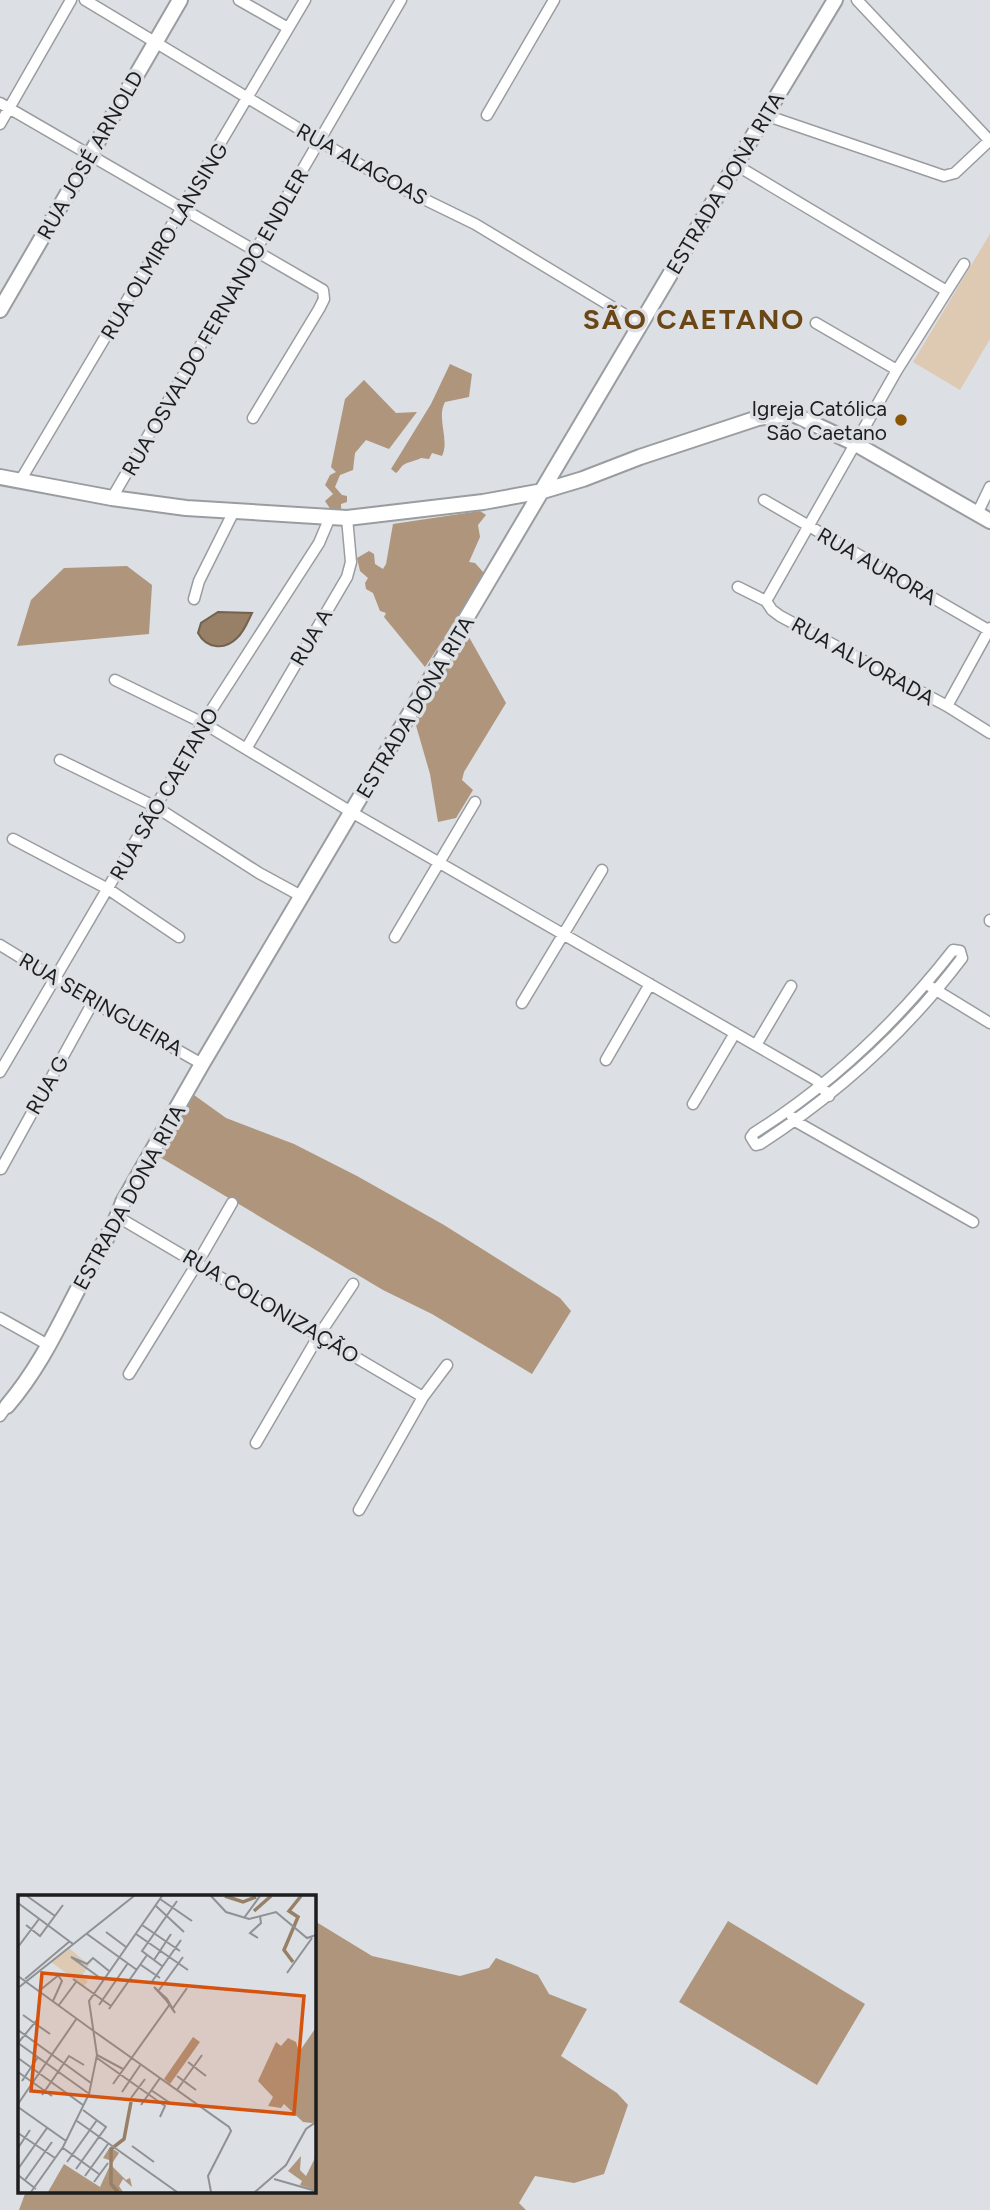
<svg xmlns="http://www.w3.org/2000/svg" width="990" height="2210" font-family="Figtree,sans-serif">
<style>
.green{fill:#dec9b3}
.forest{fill:#ae957b}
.water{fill:#988066;stroke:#736250;stroke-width:2}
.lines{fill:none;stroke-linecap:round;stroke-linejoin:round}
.street-casing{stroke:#9a9da0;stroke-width:13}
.secondary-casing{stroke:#9a9da0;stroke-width:18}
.street{stroke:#fff;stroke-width:10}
.secondary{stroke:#fff;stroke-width:14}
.poi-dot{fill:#8a5603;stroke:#dcdfe3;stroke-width:2.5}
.labels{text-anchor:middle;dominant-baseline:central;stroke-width:7;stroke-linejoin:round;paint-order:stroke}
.street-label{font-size:21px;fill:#1c1d1e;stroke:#dcdfe3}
.poi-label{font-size:21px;fill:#1c1d1e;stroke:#dcdfe3;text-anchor:end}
.district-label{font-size:28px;font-weight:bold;letter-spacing:2px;fill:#6b4617;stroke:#dcdfe3}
.inset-river{fill:none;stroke:#988066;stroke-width:3.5}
.inset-road{fill:none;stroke:#8f9194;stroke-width:2}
.view{fill:#d4530e;fill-opacity:0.15;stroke:#d4530e;stroke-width:3.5}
.inset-edge{fill:none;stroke:#1c1d1e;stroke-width:3.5}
</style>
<rect width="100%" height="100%" fill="#dcdfe3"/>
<path class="green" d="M990,234V339L960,390L913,362Z"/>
<path class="forest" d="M450,364L472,374L469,397L445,402C436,419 450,439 442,456L432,453L429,459L421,458C416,461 406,462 402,466C400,468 399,471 396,473L391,469L431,404Z
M364,380L396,413L417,412L389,449L366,440L355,453L353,470L340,475L335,487L342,495L347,496V502L341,504V509L331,510L325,501L333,494L325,485L330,475L336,472L331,467L345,399Z
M480,511L486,515L478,525L480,537L469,562L475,563L484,573V578L425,667L384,617L386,613L380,611L373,593L366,589L365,583L368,578L360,571L357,558L369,551L374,554L375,564L383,569L386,564L393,524Z
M127,566L152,585L149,634L17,646L31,600L64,568Z
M469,637L506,703L464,772L462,780L473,790L456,818L438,822L430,774L413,715Z
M194,1095L226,1118L294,1144L357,1176L444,1225L560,1298L571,1311L532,1374L432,1314L383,1290L158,1156Z
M313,1920L372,1956L460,1976L489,1968L496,1958L538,1975L549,1994L587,2009L561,2056L617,2093L628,2105L604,2174L574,2183L535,2176L519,2203L526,2210H19L26,2191H313Z
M728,1921L865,2004L817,2085L679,2002Z"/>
<path class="water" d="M218,612L252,613C248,621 244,632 237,638C224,651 206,648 198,633L201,623Z"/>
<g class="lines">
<defs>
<path id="street" d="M85,0L321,142L395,185L475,224L642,325
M239,0L288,28
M857,0L990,141
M0,103L323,290L324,299L319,309L253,418
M487,115L554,0
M765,115L944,176L955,173L989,141
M0,124L71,0
M736,165L945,290
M816,323L897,370
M20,481L305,0
M112,498L401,0
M764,500L990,631
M977,514L990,487
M738,587L766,601L772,610L780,616L947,706L990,733
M194,599L199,581L233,513
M766,601L897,370L964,264
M115,680L203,723L353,813L816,1080L829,1096
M947,706L990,628
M246,749L347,577L351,562L347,518
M60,760L156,807L259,873L303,897
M13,839L108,889L179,937
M990,920V921
M395,937L475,802
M0,945L93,1002L202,1064
M953,950L960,951L962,958C906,1032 839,1093 760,1144L756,1145L751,1137L754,1133C832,1084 896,1023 953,950Z
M931,987L990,1023
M522,1003L602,870
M756,1045L791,986
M606,1060L650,984
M0,1072L183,760L203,723L319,543L330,517
M693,1104L735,1033
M792,1117L795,1121L973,1222
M1,1169L93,1002
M118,1217L423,1397
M0,1318L50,1346
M129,1374L198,1262L232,1203
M0,1416L7,1406
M256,1443L319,1335L353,1284
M359,1510L423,1397L447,1365"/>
<path id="secondary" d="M0,310L180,0
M0,477L112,498L186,508L347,518L483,502L543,491L583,479L640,457L758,418L793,414L854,443L990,521
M7,1406C43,1364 62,1318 88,1270C100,1248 115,1227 123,1202L202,1064L694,234L835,0"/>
</defs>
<use href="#street" class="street-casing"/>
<use href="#secondary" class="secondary-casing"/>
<use href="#street" class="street"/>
<use href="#secondary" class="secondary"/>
</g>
<circle class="poi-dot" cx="901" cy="420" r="7"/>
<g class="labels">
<g class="street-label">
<text transform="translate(90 155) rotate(-60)">RUA JOSÉ ARNOLD</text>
<text transform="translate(362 164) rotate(29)">RUA ALAGOAS</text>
<text transform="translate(725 183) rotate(-59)">ESTRADA DONA RITA</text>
<text transform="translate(164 241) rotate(-59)">RUA OLMIRO LANSING</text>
<text transform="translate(215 322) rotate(-60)">RUA OSVALDO FERNANDO ENDLER</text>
<text transform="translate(877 566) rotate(30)">RUA AURORA</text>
<text transform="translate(311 637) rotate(-60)">RUA A</text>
<text transform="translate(863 661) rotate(29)">RUA ALVORADA</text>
<text transform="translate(415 707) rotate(-59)">ESTRADA DONA RITA</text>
<text transform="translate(164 794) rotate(-60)">RUA SÃO CAETANO</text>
<text transform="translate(101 1004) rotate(30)">RUA SERINGUEIRA</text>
<text transform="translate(47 1085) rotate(-60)">RUA G</text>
<text transform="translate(129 1197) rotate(-61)">ESTRADA DONA RITA</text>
<text transform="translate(271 1306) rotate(31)">RUA COLONIZAÇÃO</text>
</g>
<g class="poi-label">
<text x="887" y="408">Igreja Católica<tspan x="887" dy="24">São Caetano</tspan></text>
</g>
<g class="district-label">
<text x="694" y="319">SÃO CAETANO</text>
</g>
</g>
<g transform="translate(18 1895)">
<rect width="298" height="298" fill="#dcdfe3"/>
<path d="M51,53L71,70L64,81L70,86L66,91L33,67Z" fill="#dec9b3"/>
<path d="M297,134V227L294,228L285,227L266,209L263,213L250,211L255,202L240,186L258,147L263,151L270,143L278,147L281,157ZM175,142L182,147L152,189L146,184ZM92,252L101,258L93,270L108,285L112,283L114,292L105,284L101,291L105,297H30L46,269L82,292L94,266L85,263ZM283,261L282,275L288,281L297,263V295L282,290L284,286L270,276Z" fill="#ae957b"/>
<path class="inset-river" d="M207,1L225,7L238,2M236,16L253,1M275,67L266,55L280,22L271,16L283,1M100,297L93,289V254L106,244L113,207"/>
<path class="inset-road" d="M9,1L37,21M193,1L208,17L231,24L258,17L289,43L298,40M142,4L174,26M0,8L55,49M138,11L166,37M226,23L242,1M8,30L22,41L45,10M124,30L162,56M88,37L108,52M69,39L119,75M118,39L170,75M240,43L232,38L243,28L242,21M0,52L21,24M136,65L153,39M123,70L142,83M144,71L124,56L159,6M269,78L294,43M0,81L77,137M7,84L52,46M55,84L93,111M85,85L53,62L69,69L75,63L91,76M133,88L163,45M136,92L149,104L157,118L148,105ZM0,93L116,1M141,95L165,62M21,96L42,79M35,106L44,86L40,80M41,110L58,87M81,110L110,68M155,113L169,93M91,114L129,60M5,120L32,139M0,135L73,188M77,137L211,232L213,236L190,281L193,297M0,148L70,198M0,148L19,125M79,160L105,174M0,163L65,210M79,163L147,211L142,222M170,167L188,181M0,177L34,201M159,181L178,195M4,186L20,162M95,189L152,109M133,195L152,208M159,195L184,160M104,197L123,169M24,200L51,161L66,170M113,203L127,184M0,209L59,123M123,210L142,183M0,212L48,246M59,226L159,297M0,238L37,263M114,251L136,267M0,253L12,235M45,253L81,279M49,267L79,225M0,274L29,233M58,274L88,232L65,215M0,280L18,294M67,281L90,249M256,284L298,296M7,285L34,247M76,287L90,268M13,297L45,252L71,199L79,160L71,106L144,1M237,297L268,270L288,234L298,227"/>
<path class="view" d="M24,78L286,101L276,219L13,196Z"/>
<rect width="298" height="298" class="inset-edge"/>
</g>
</svg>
